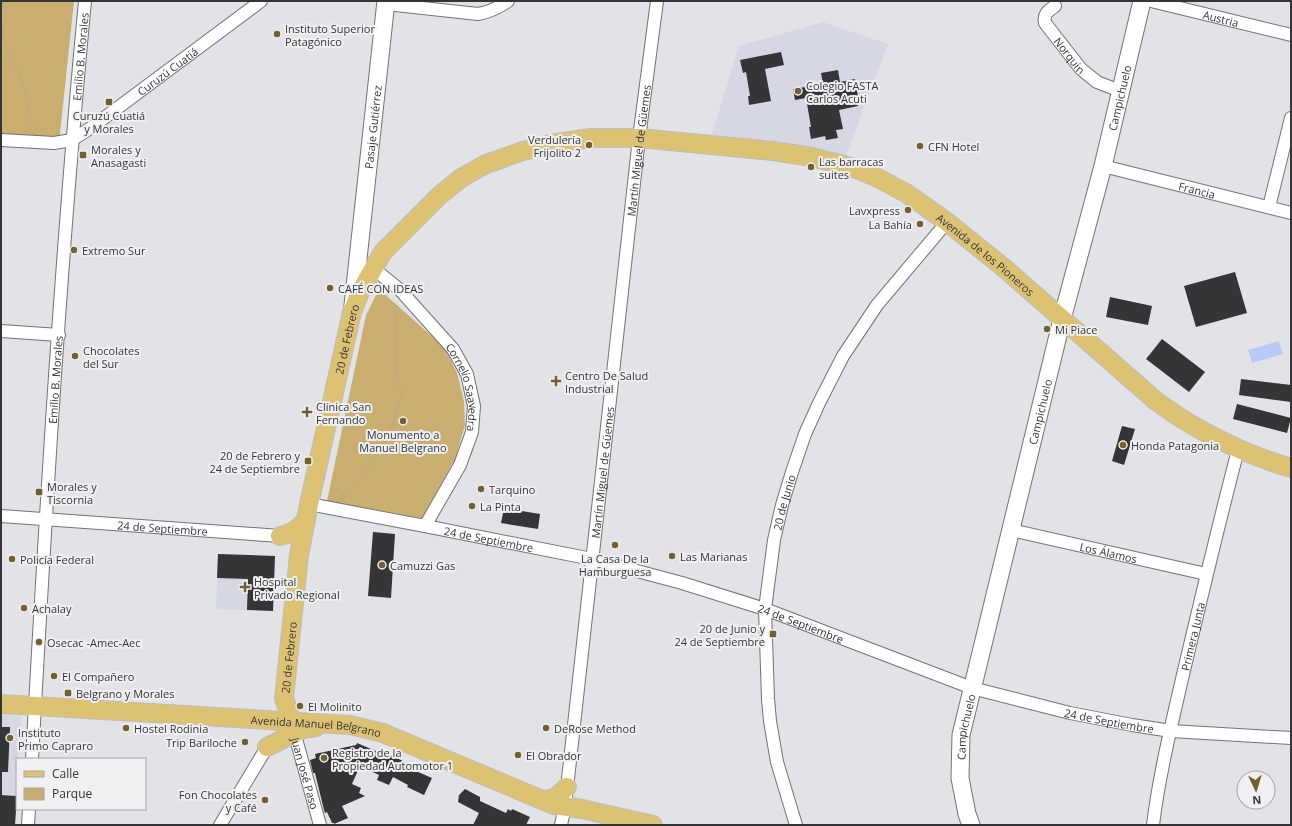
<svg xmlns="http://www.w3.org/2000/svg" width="1292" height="826" font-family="'Open Sans',sans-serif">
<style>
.built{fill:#d5d8e2}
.green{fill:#caae70}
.water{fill:#bcc9f6}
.building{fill:#343537}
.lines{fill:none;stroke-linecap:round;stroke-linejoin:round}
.street-casing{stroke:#717275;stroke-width:14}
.secondary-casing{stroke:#717275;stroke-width:19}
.primary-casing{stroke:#bebebf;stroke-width:20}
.path{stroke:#a2a3a5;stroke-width:2;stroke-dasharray:1 3;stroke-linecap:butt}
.street{stroke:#fff;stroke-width:12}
.secondary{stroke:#fff;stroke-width:17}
.primary{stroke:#ddc274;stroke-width:18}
.poi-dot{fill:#745f2e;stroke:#f0f0f3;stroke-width:1.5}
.labels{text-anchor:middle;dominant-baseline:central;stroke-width:4;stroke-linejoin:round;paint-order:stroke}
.street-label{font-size:11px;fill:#343536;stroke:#f0f0f3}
.poi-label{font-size:11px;fill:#343536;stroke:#f0f0f3;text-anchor:start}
</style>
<rect width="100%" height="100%" fill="#e2e3e6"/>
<path class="built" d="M823,22L888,44L846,156L711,137L739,46Z
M218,554L275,556L273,611L216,609Z
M1,715L21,716L18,759H17L16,795L1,794Z"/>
<path class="green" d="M1,1H74L59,143L1,139Z
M379,289L445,348L457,373L464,401L465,425L455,459L422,518L327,501L366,315Z"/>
<path class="water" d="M1279,341L1283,354L1252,363L1248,350Z"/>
<path class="building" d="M781,52L784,65L765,69L771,101L749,105L748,96H750L746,72L743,73L740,60Z
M838,70L840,82L855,79L859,102H857L858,106L839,110L843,129L836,130L838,138L826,140L825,136L811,139L809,127H811L806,98L795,100L793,89L823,84L821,73Z
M1235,272L1247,313L1196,327L1184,286Z
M1110,297L1152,306L1148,325L1106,317Z
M1162,339L1205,372L1189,392L1146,359Z
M1241,379L1291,385V402L1239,395Z
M1237,404L1291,418L1287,433L1233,419Z
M1122,426L1135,429L1124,465L1112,461Z
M504,508L540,514L538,529L501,523Z
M373,532L395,534L391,598L368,596Z
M218,554L275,556L273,611L247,610L248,579L217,578Z
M1,727H10L8,772H1Z
M357,743L378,752L379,750L383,752L419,768L418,772L432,778L424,795L407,787L408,785L393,777L389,785L377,780L379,775L360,766L352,784L361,788L359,793L365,796L342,806L348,818L334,824V823H332L327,812L325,813L324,810L315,773H313L310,760L316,758L315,754L356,745Z
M465,789L480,797V801L506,813L508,809L511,811L512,809L530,817L526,825H473L479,813L458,802L459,795Z
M1,795L17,796L15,825H1Z"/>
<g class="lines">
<defs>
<g id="street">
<path id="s1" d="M1151,1L1291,35"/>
<path d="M386,4L478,14C490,12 498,8 508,1"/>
<path id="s2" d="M1055,6C1048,11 1043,14 1045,23L1081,69L1097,82L1120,91"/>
<path id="s3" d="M1,140L54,143L72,140L92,127L261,1"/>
<path id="s4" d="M1103,166L1291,213"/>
<path d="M1269,207L1291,118"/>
<path id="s5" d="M374,269L400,290L453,349L467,374L474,406L472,432L460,465L425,526"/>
<path d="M1,331L59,335"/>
<path id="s6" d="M309,504L425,526L592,559L682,583L765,609L972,688L1070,713L1132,725L1171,731L1291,738"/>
<path id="s7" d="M1,516L280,536"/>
<path id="s8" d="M1011,530L1206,574"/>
<path id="s9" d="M293,728L320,825"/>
<path id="s10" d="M32,759C46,506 61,253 85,1"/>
<path d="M28,825L29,809"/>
<path d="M220,825L267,747"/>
<path id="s11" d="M561,825L565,806L639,138L657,1"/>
<path id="s12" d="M796,825L777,762L770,721L768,699L765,609L774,540L782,505L792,472L805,434L819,403L843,356L877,305L947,222"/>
<path id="s13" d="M1153,825C1159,776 1171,727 1182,679C1200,603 1218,526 1238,450"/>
</g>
<g id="secondary">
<path id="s14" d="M353,305L386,1"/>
<path id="s15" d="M971,825L967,814L960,778L961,735L1062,319L1103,166L1142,1"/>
</g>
<g id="primary">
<path d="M280,536C293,533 297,530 306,520"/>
<path id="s16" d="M1,704L350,725L383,733L554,805L582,809L653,825"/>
<path id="s17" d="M291,721L284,698L299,555L309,504L352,312L360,292L383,252L440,195L461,178L486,164L523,151L556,143L591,138H639L773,151L812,157L854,168L876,177L906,193L947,222L1003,267L1156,401C1198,432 1241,453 1291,468"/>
<path d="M267,747L303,729L316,727"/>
<path d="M544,800L555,798L567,787"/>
</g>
</defs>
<use href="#street" class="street-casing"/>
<use href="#secondary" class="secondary-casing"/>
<use href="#primary" class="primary-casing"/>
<path class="path" d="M1,39C5,27 6,14 3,1
M1,40C10,55 18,68 23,85C28,100 26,120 39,131
M341,499L366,472L386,442L393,424L402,392L396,376V309L397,303"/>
<use href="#street" class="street"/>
<use href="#secondary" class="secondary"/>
<use href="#primary" class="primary"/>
</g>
<g class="poi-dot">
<circle cx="277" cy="34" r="4"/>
<circle cx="798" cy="91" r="4"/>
<rect x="105" y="98" width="8" height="8" rx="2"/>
<circle cx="589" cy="145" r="4"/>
<circle cx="920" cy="146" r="4"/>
<rect x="79" y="151" width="8" height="8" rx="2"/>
<circle cx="811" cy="167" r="4"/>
<circle cx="908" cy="210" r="4"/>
<circle cx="920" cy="224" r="4"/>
<circle cx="74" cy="250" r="4"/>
<circle cx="330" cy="288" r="4"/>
<circle cx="1047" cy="329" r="4"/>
<circle cx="75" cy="356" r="4"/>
<path d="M554 375h4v4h4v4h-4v4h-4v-4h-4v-4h4z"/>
<path d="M305 406h4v4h4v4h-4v4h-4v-4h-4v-4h4z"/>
<circle cx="403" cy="421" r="4"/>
<circle cx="1123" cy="445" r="4"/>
<rect x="304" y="457" width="8" height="8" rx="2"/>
<circle cx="481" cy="489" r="4"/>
<rect x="35" y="488" width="8" height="8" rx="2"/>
<circle cx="472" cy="506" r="4"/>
<circle cx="615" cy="545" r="4"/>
<circle cx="672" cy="556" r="4"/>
<circle cx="12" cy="559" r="4"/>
<circle cx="382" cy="565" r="4"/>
<path d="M243 581h4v4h4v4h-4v4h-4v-4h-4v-4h4z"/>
<circle cx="24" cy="608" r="4"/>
<rect x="769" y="630" width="8" height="8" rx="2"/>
<circle cx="39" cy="642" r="4"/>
<circle cx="54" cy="676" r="4"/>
<rect x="64" y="689" width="8" height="8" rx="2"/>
<circle cx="300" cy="706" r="4"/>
<circle cx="126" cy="728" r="4"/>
<circle cx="546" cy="728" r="4"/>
<circle cx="10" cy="738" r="4"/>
<circle cx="245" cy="742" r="4"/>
<circle cx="518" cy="755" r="4"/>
<circle cx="324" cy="758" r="4"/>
<circle cx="265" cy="800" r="4"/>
</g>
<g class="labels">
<g class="street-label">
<text stroke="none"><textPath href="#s1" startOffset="72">Austria</textPath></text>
<text stroke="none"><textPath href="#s2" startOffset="62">Norquin</textPath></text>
<text stroke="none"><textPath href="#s10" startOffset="704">Emilio B. Morales</textPath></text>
<text stroke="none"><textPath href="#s3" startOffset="189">Curuzú Cuatiá</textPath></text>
<text stroke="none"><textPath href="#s15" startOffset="748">Campichuelo</textPath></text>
<text stroke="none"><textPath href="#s14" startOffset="179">Pasaje Gutiérrez</textPath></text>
<text stroke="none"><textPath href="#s11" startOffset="679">Martín Miguel de Güemes</textPath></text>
<text stroke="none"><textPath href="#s4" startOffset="97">Francia</textPath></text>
<text stroke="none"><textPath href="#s17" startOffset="1153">Avenida de los Pioneros</textPath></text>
<text stroke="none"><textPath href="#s17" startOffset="389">20 de Febrero</textPath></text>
<text stroke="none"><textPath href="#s10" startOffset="380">Emilio B. Morales</textPath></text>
<text stroke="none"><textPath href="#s5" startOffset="153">Cornelio Saavedra</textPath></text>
<text stroke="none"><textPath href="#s15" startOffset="424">Campichuelo</textPath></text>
<text stroke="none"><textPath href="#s11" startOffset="355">Martín Miguel de Güemes</textPath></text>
<text stroke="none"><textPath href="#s12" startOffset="328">20 de Junio</textPath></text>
<text stroke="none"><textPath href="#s7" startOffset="162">24 de Septiembre</textPath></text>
<text stroke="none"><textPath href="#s6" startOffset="183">24 de Septiembre</textPath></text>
<text stroke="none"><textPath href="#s8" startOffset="100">Los Álamos</textPath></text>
<text stroke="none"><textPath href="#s6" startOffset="507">24 de Septiembre</textPath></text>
<text stroke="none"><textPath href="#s13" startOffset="193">Primera Junta</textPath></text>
<text stroke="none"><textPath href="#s17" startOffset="65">20 de Febrero</textPath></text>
<text stroke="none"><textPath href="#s6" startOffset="831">24 de Septiembre</textPath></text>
<text stroke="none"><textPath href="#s16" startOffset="316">Avenida Manuel Belgrano</textPath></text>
<text stroke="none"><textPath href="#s15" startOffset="100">Campichuelo</textPath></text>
<text stroke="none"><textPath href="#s9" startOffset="47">Juan José Paso</textPath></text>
</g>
<g class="poi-label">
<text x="285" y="28">Instituto Superior<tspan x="285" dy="13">Patagónico</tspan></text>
<text x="806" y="85">Colegio FASTA<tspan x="806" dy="13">Carlos Acuti</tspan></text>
<text x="109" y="115" text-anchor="middle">Curuzú Cuatiá<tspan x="109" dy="13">y Morales</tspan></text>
<text x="581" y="139" text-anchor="end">Verdulería<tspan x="581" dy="13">Frijolito 2</tspan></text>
<text x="928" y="146">CFN Hotel</text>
<text x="91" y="149">Morales y<tspan x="91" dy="13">Anasagasti</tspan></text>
<text x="819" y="161">Las barracas<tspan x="819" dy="13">suites</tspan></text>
<text x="900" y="210" text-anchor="end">Lavxpress</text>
<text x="912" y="224" text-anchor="end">La Bahía</text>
<text x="82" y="250">Extremo Sur</text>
<text x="338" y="288">CAFÉ CON IDEAS</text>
<text x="1055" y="329">Mi Piace</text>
<text x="83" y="350">Chocolates<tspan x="83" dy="13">del Sur</tspan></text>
<text x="565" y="375">Centro De Salud<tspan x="565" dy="13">Industrial</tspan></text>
<text x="316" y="406">Clínica San<tspan x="316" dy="13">Fernando</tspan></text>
<text x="403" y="434" text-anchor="middle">Monumento a<tspan x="403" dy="13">Manuel Belgrano</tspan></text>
<text x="1131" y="445">Honda Patagonia</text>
<text x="300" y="455" text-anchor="end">20 de Febrero y<tspan x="300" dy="13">24 de Septiembre</tspan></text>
<text x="47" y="486">Morales y<tspan x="47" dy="13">Tiscornia</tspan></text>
<text x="489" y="489">Tarquino</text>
<text x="480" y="506">La Pinta</text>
<text x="680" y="556">Las Marianas</text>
<text x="615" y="558" text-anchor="middle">La Casa De la<tspan x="615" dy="13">Hamburguesa</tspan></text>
<text x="20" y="559">Policía Federal</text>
<text x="390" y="565">Camuzzi Gas</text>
<text x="254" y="581">Hospital<tspan x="254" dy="13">Privado Regional</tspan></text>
<text x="32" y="608">Achalay</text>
<text x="765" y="628" text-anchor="end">20 de Junio y<tspan x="765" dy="13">24 de Septiembre</tspan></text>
<text x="47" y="642">Osecac -Amec-Aec</text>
<text x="62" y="676">El Compañero</text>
<text x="76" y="693">Belgrano y Morales</text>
<text x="308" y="706">El Molinito</text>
<text x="134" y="728">Hostel Rodinia</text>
<text x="554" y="728">DeRose Method</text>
<text x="18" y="732">Instituto<tspan x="18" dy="13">Primo Capraro</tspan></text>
<text x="237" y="742" text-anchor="end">Trip Bariloche</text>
<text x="332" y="752">Registro de la<tspan x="332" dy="13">Propiedad Automotor 1</tspan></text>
<text x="526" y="755">El Obrador</text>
<text x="257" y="794" text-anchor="end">Fon Chocolates<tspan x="257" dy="13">y Café</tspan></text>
</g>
</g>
<rect width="1292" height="826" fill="none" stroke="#343536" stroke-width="4"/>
<rect x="16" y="758" width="130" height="52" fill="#f0f0f3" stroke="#a5a5a7"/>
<rect x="24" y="771" width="20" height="6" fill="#ddc274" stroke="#a5a5a7"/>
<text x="52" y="778" font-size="12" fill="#343536">Calle</text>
<rect x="24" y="788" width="20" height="12" fill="#caae70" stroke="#a5a5a7"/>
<text x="52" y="798" font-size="12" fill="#343536">Parque</text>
<g transform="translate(1256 790) rotate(176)"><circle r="19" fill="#f0f0f3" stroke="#a5a5a7"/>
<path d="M0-3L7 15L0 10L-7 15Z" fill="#745f2e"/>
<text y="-6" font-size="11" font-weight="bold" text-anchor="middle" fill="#343536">N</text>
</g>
</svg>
